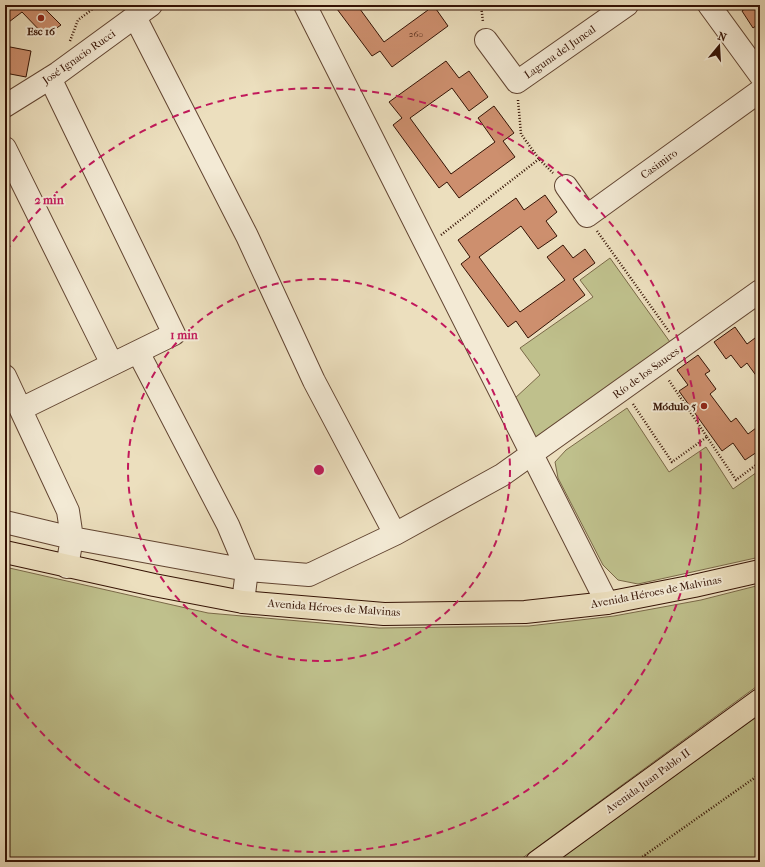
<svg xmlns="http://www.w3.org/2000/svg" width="765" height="867" font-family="'IM FELL French Canon',serif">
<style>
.green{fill:#bfc08c;stroke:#7a6948}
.building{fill:#cd8f6e;stroke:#341204}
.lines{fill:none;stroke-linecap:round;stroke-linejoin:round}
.minor-casing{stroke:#624532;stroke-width:24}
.major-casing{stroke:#341204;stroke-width:24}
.path{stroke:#341204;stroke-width:2.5;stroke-dasharray:1 2;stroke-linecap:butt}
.minor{stroke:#f3ead5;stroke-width:22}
.major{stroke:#ecdfbe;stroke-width:22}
.ring{fill:none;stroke:#c2185b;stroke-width:2;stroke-dasharray:7 5}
.poi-dot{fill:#8f2418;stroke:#f3ead5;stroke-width:1.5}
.labels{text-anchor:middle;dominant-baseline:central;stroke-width:4;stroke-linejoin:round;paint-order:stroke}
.number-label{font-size:9px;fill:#5a311e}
.poi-label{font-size:11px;font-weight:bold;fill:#341204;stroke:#f3ead5}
.street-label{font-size:11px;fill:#341204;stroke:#f3ead5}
.centre{fill:#c2185b;stroke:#f3ead5;stroke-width:2}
.ring-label{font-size:12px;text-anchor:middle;font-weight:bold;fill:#c2185b;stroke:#f3ead5;stroke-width:4;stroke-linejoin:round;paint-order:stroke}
</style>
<rect width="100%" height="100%" fill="#ecdfbe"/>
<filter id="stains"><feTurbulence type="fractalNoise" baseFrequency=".005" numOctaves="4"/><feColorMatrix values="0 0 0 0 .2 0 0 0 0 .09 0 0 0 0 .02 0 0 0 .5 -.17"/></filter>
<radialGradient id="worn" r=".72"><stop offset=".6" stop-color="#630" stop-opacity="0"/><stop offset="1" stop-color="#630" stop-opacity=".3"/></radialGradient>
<path class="green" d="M610,258L670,342L535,440L514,399L540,375L520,348L593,297L580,280Z
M627,408L669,472L706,447L733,489L760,470V557L638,584L618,580L603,565L558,478L555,462L566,450Z
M5,567L208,613L379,628L529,626L614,616L701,600L760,585V684L517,862H5Z
M760,714V862H556Z"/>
<path class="building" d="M5,5H41L61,25L45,36L22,12L5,25Z
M334,5H357L384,42L428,10L424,5H442L436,9L448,26L392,67L380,51L372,56Z
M750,5H760V23L753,28L742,11Z
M5,46L31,51L26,77L5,73Z
M446,61L459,78L469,71L488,97L469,111L452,88L410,118L451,174L495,142L478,118L494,106L514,133L503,141L515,157L459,198L447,182L439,188L393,125L402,118L389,102Z
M545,195L557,212L546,221L557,236L538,249L521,226L479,257L520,312L565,280L547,257L563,245L573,258L585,249L595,263L573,279L585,295L528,338L516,321L508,327L461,264L470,257L458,240L516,198L524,210Z
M735,327L747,344L755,338L760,345V381L747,363L741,368L731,355L726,359L714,342Z
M698,355L710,371L705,374L716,389L710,394L731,422L736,418L748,434L760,425V450L745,460L733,443L722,451L679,391L688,385L677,370Z"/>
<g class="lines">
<defs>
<path id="minor" d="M305,5L607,603
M709,5L760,75
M135,17L247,236L314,381L395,534
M486,40L517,82L627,5
M5,106L58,73L151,5
M5,148L112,364
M566,186L587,216L760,91
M138,352L228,525L247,570L243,602
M5,376L68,511L72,538L67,567
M21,409L174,334L50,78
M5,522L72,538L247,570L309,575L395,534L502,475L760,291"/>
<path id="major" d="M5,552L154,585L243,602L384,614L525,612L607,603L694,586L760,571
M537,862L760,700"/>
</defs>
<use href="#minor" class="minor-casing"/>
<use href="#major" class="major-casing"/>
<path class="path" d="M481,5L483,22
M70,41L78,20L98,5
M518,100L521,134L539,159L553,173
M597,231L670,333
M441,235L539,159
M633,404L672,462L707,437L668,379
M707,437L736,480L760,462
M645,855L651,862
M635,862L760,774"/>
<use href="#minor" class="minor"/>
<use href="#major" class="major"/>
</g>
<g class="ring">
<circle cx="319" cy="470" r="191"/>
<path d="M6 251A382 382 0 1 1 6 689"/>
</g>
<g class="poi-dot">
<circle cx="41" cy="18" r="4"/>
<circle cx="704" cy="406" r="4"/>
</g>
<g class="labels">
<g class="number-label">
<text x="416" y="34">260</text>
</g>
<g class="poi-label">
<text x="41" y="31">Esc 16</text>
<text x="696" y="406" text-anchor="end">Módulo 5</text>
</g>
<g class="street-label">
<text transform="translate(560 52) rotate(-35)">Laguna del Juncal</text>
<text transform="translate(79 57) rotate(-35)">José Ignacio Rucci</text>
<text transform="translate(659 164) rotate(-36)">Casimiro</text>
<text transform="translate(646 373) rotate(-36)">Río de los Sauces</text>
<text transform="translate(656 592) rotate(-11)">Avenida Héroes de Malvinas</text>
<text transform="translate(334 608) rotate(4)">Avenida Héroes de Malvinas</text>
<text transform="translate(648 781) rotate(-36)">Avenida Juan Pablo II</text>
</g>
</g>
<circle cx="319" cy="470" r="6" class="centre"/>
<g class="ring-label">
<text x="49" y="204">2 min</text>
<text x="184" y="339">1 min</text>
</g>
<rect width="765" height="867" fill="none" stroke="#ecdfbe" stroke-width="20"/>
<rect x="6" y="6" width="753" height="855" fill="none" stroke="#341204" stroke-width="2"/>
<rect x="10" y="10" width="745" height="847" fill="none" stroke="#341204"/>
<g transform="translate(719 46) rotate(18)" stroke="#f3ead5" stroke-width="3" paint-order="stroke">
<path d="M0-3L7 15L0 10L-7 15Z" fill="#341204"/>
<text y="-6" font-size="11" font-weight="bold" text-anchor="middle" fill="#341204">N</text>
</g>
<rect width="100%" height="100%" filter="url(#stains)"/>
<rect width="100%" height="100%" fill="url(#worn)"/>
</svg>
